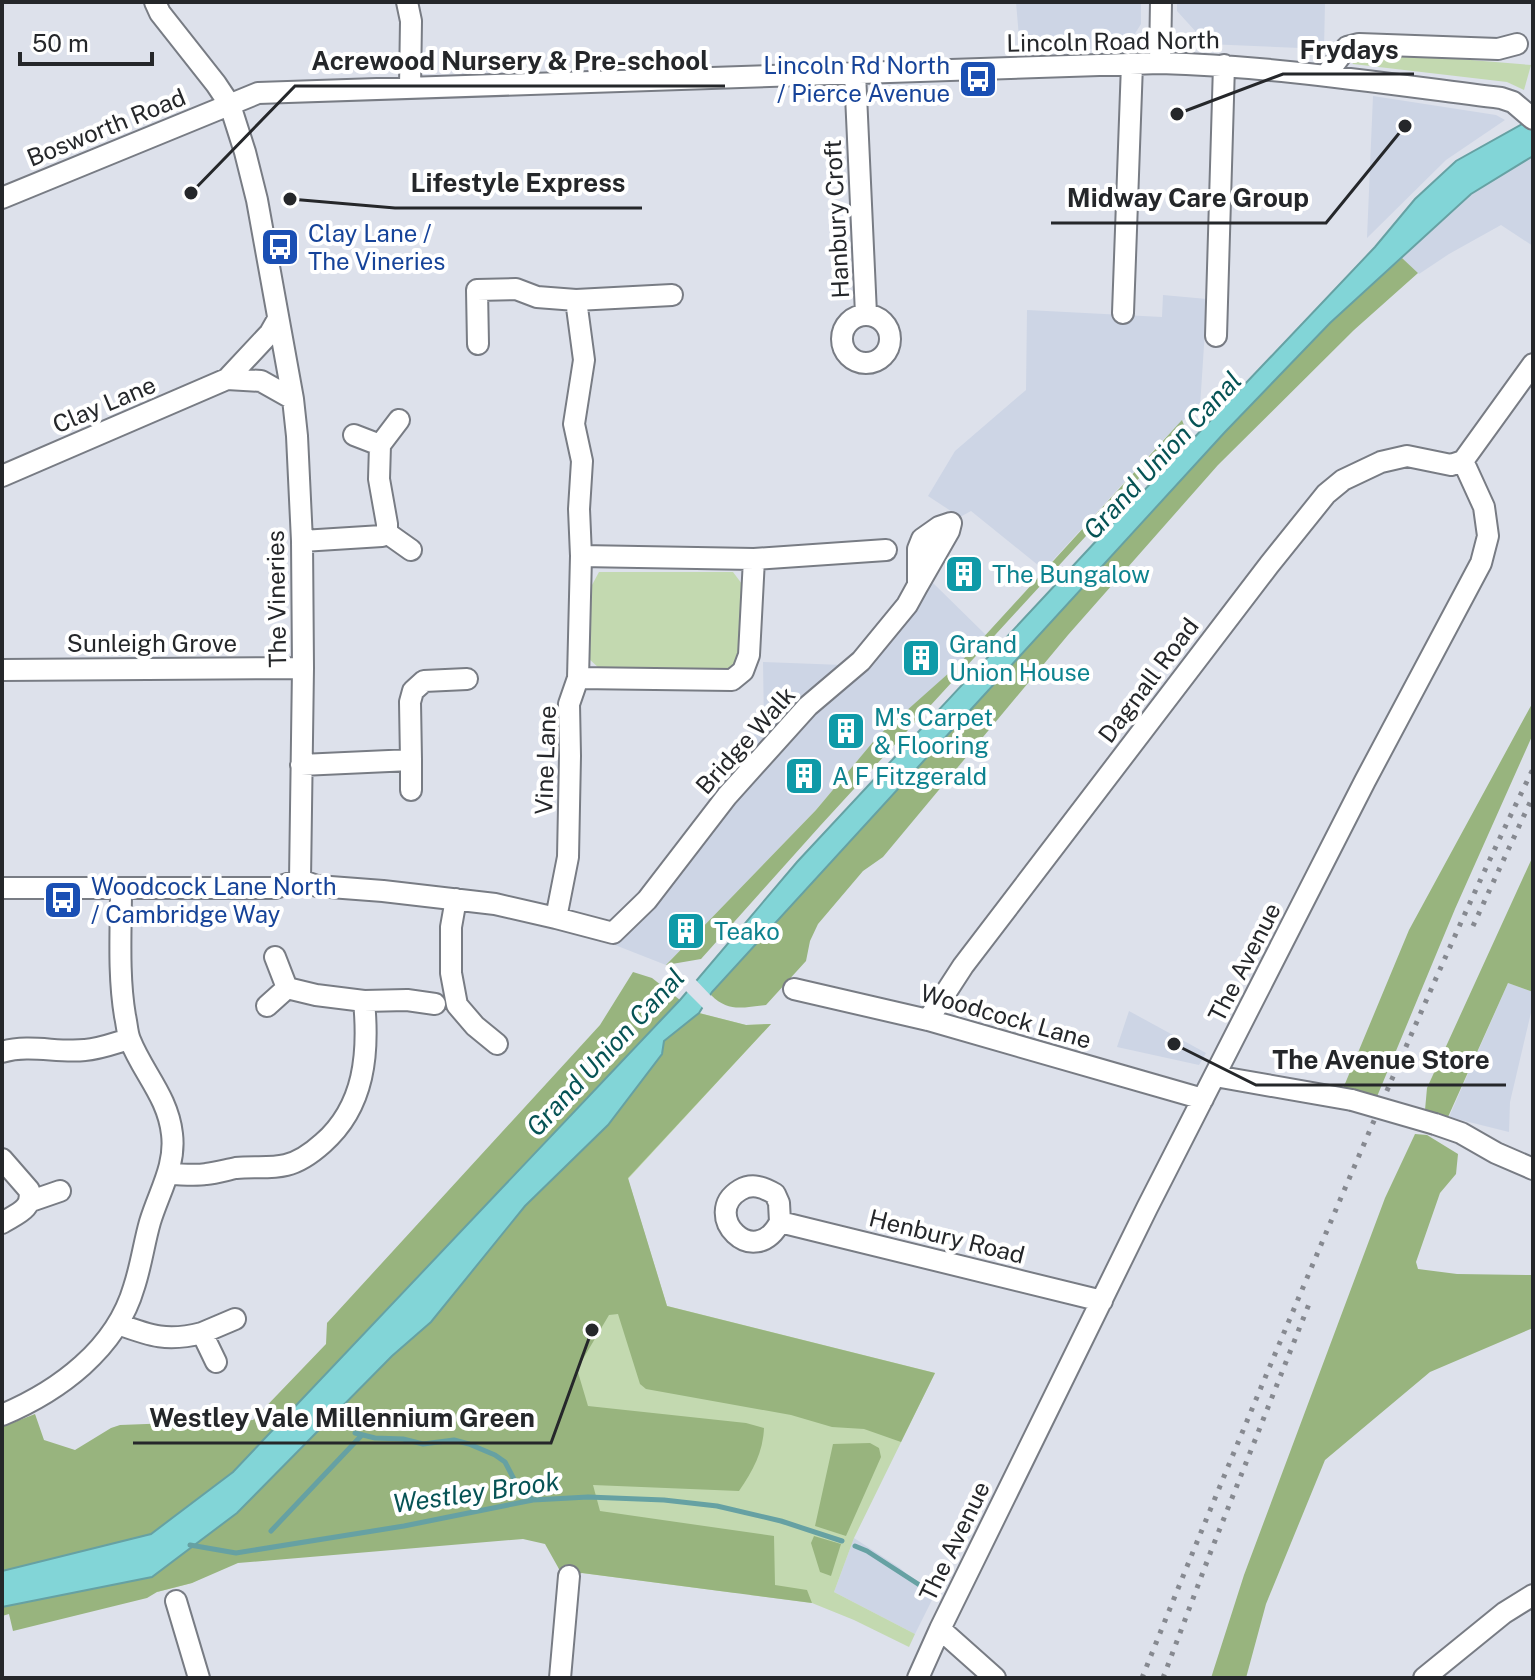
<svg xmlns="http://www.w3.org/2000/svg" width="1535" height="1680" font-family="'Public Sans',sans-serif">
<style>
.built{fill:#cdd5e5}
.green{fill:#c3d9b0}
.forest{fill:#98b47e}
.water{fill:#82d5d7;stroke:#66a1a3;stroke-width:2}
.pier{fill:#dde1eb}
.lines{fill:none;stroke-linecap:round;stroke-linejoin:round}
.stream{stroke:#66a1a3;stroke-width:5}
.minor-casing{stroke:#787c84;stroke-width:24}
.minor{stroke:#fff;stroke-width:20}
.rail{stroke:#868990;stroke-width:5;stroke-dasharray:4 8;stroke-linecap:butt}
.minor-bridge-casing{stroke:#787c84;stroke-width:24;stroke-linecap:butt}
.minor-bridge{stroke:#fff;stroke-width:20}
.labels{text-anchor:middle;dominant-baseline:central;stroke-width:8;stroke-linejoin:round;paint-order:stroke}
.street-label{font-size:24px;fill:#25272a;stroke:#fff}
.transit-label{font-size:24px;fill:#164399;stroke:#fff;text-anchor:start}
.culture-label{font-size:24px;fill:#0d838f;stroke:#fff;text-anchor:start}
.water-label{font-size:26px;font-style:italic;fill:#065355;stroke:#fff}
.leader{fill:none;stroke:#25272a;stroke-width:3}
.callout-dot{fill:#25272a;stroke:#fff;stroke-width:3}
.callout-label{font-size:26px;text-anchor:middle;font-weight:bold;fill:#25272a;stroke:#fff;stroke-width:8;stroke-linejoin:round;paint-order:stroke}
</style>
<rect width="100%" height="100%" fill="#dde1eb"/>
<path class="built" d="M1016,2H1141V24L1129,43L1113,49H1020Z
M1177,2H1325L1324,49L1207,44L1177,11Z
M1373,96L1496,115L1505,120L1446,160L1367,238Z
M1533,156V246L1501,225L1449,254L1419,274L1402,258L1471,194Z
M1163,295L1207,299L1200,407L1181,422L1159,444L1044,570L971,511L960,517L928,496L955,451L1026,390L1027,310L1162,317Z
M932,582L986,635L959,664L857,761L816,810L666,965L615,945V926L631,902L722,789L713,780L742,746L764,725L763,662L843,665L871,639L900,602Z
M1508,983L1533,992V1004L1510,1102L1509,1132L1449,1117Z
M1129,1011L1206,1053L1199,1065L1117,1047Z
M854,1538L900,1568L933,1598L915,1634L834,1592Z"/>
<path class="green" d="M1360,51L1531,65L1524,90L1507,82L1353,64L1350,59L1351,54Z
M599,572H733L742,584L741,661L734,671L600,669L587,657L592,585Z
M699,1013L746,1025L771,1024L628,1179L667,1306L935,1373L854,1538L834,1592L915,1634L909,1647L854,1620L812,1603L750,1595V1593H735L582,1573L569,1576L559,1569L536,1504L238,1558L192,1583L157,1592L525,1206L608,1125Z"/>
<path class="forest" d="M1402,258L1418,273L1354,330L1218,465L1068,635L883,857L863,871L818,924L810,941L806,961L766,1005C743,1007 729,1013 711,995L712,992L1225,432L1330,323Z
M1182,420L1185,428L820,826L701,959L666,965L816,810L878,736L959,664Z
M1533,702V734L1455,909L1376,1099L1342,1091L1409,930Z
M1533,856V992L1508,983L1448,1117L1425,1110L1427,1088Z
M633,972L652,978L680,1000L233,1472L151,1534L2,1571V1427L35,1414L44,1440L75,1450L111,1428L120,1425L253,1420L326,1344L327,1323L600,1025Z
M699,1013L746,1025L771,1024L628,1178L667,1306L935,1373L901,1442L864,1429L832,1427L791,1415L646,1389L640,1384L618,1314L609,1315L577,1369L588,1406L746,1423L764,1428C763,1452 753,1471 739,1491L593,1485L600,1511L774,1536L775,1585L807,1590L812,1603L582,1573L569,1576L559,1569L545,1544L523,1539L238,1563L192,1583L157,1592L147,1598L13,1631L9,1614L2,1616V1607L152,1577L321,1427L392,1356L431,1322L525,1206L608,1125L662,1054L664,1041Z
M1415,1134L1427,1135L1458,1154L1456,1174L1440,1193L1416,1262L1418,1269L1457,1274L1533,1275V1328L1430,1372L1325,1460L1266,1604L1246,1678H1211L1244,1575L1385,1198Z
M870,1443L879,1448L881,1457L846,1536L815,1526L833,1444Z
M814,1536L841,1544L831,1576L820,1572L811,1543Z"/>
<path class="water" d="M1533,118V156L1471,194L1330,323L1225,432L712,992L699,1013L664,1041L662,1054L608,1125L525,1206L431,1322L392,1356L237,1513L152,1577L2,1607V1571L151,1534L233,1472L680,1000L797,862L1098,539L1375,247L1415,199L1456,161Z"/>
<path class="pier" d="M693,977L713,998L705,1010L684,989Z"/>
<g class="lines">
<path class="stream" d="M355,1433L375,1438L403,1439L423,1444L454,1440L469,1444L495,1455L505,1462L519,1489L532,1499
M271,1531L361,1436
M190,1545L236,1553L404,1526L533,1500L588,1497L664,1500L717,1506L781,1521L842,1541
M855,1546L867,1551L935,1595"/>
<defs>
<path id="minor" d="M155,2L160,13L216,84L230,105L245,152L257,200L293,399L297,436L302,541L303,668L300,880
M407,2L411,21L410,87
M1160,63L1161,2
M855,73L866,314
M1326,75L1347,47L1359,44L1498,49L1517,44
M2,198L258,93L1160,63C1274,66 1387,84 1501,98L1513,102L1533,119
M576,300L672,295
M1123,313L1132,64
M842 339a24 24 0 1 1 48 0a24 24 0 1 1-48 0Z
M1216,336L1224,65
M478,344L477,290L516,289L537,297L576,300L584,360L574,424L582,461L579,509L581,556L578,678L569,704L570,756L568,857L556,918
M227,379L261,381L293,399
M354,435L380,445
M1463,461L1533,364
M2,476L227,379L270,333L278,319
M387,533L411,550
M302,541L382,536L387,533V524L379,479L380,445L399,420
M581,556L754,559L886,550
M2,670L303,668
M578,678L732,680L743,671L749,655L754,559
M411,760V790
M301,765L411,760L410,702L413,691L424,681L467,679
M2,888H275L300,880L317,886L383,891L495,904L556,918L613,933L647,900L727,796L808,706L861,661L907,605L918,585V549L922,539L939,527L951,523L949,531L918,585
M456,899L451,927V973L457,1005L475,1026L497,1044
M287,988L316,995L364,1001L407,1000L435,1004
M794,989L928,1020L1203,1099
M267,1006L287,988L275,957
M928,1020L963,966L1269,565L1326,494L1343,480L1381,462L1407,456L1451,465L1463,461
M2,1052C30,1044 57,1053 85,1050C100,1049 115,1043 129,1039
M1215,1076L1352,1100
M1435,1124L1461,1133L1496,1153L1533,1169
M2,1159L29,1190C34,1209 16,1214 2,1223
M169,1174C181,1174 194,1176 206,1174C216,1173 226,1170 236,1168C252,1166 270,1169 286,1165C299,1162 313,1152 323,1143C365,1106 369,1053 364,1001
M31,1201L60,1191
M780,1222L779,1203L775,1194C763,1187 752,1183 740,1190C700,1214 754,1272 780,1222L1102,1301
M118,1324C151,1336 167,1342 202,1333
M216,1362L202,1333L235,1319
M2,1415C59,1391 116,1349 134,1287C141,1266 144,1243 150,1222C159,1192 176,1166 172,1134C168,1097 143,1073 130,1040C127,1033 127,1024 125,1016C118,974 121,930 121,888
M176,1601L199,1678
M940,1629L995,1678
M560,1678L569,1576
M918,1678L940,1629L1147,1208L1365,781L1481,563L1488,536L1484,507L1463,461
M1424,1678L1504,1613L1533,1595"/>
</defs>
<use href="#minor" class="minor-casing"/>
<use href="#minor" class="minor"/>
<path class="rail" d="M1473,926L1533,796
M1142,1678C1205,1520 1271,1363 1337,1207C1400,1060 1463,912 1533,769
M1163,1678L1211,1551L1309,1304"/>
<defs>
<path id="minor-bridge" d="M1352,1100L1435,1124"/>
</defs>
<use href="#minor-bridge" class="minor-bridge-casing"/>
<use href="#minor-bridge" class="minor-bridge"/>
</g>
<defs>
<symbol id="bus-square" viewBox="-11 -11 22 22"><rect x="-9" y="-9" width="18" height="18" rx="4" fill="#1a4fb4" stroke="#fff"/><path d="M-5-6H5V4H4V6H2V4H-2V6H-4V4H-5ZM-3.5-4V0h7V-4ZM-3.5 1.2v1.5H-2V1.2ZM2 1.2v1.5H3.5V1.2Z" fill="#fff"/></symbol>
<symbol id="building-square" viewBox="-11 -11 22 22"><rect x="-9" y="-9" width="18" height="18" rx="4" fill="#0f9aa8" stroke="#fff"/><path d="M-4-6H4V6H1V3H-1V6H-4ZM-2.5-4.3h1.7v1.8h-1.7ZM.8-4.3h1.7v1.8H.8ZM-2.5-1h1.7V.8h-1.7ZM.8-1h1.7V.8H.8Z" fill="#fff"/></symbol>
</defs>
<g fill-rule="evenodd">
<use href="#bus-square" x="956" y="57" width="44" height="44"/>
<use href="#bus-square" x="258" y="225" width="44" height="44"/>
<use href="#building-square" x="942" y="552" width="44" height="44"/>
<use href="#building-square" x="899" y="636" width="44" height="44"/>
<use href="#building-square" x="824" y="709" width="44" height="44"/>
<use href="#building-square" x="782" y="754" width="44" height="44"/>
<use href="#bus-square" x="41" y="878" width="44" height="44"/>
<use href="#building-square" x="664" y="909" width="44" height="44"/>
</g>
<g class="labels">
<g class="street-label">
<text transform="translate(1113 41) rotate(-1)">Lincoln Road North</text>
<text transform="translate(106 127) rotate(-22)">Bosworth Road</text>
<text transform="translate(836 219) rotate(-93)">Hanbury Croft</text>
<text transform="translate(104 404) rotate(-23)">Clay Lane</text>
<text transform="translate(276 599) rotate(-91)">The Vineries</text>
<text x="152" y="643">Sunleigh Grove</text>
<text transform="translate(1148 680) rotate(-53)">Dagnall Road</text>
<text transform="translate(745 740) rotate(-48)">Bridge Walk</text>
<text transform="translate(545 760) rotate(-88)">Vine Lane</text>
<text transform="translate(1244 962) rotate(-63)">The Avenue</text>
<text transform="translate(1006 1016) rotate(16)">Woodcock Lane</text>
<text transform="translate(947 1236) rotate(14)">Henbury Road</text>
<text transform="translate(954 1541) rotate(-64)">The Avenue</text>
</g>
<g class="transit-label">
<text x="950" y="65" text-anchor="end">Lincoln Rd North<tspan x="950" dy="28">/ Pierce Avenue</tspan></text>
<text x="308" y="233">Clay Lane /<tspan x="308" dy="28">The Vineries</tspan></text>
<text x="91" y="886">Woodcock Lane North<tspan x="91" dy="28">/ Cambridge Way</tspan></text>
</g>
<g class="culture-label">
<text x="992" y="574">The Bungalow</text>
<text x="949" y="644">Grand<tspan x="949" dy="28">Union House</tspan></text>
<text x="874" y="717">M's Carpet<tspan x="874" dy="28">&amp; Flooring</tspan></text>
<text x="832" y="776">A F Fitzgerald</text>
<text x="714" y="931">Teako</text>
</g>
<g class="water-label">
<text transform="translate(1162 455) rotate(-47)">Grand Union Canal</text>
<text transform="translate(605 1052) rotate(-47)">Grand Union Canal</text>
<text transform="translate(476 1492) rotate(-8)">Westley Brook</text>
</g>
</g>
<path class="leader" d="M1177 114L1283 74H1414M191 193L295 86H725M290 199L395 208H642M1405 126L1326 223H1051M1174 1044L1256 1085H1506M592 1330L551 1443H133"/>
<g class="callout-dot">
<circle cx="1177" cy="114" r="8"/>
<circle cx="191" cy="193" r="8"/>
<circle cx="290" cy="199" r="8"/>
<circle cx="1405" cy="126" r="8"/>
<circle cx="1174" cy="1044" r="8"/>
<circle cx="592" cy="1330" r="8"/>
</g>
<g class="callout-label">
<text x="1349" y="59">Frydays</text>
<text x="510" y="70">Acrewood Nursery &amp; Pre-school</text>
<text x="518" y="192">Lifestyle Express</text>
<text x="1188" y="207">Midway Care Group</text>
<text x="1381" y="1069">The Avenue Store</text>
<text x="342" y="1427">Westley Vale Millennium Green</text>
</g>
<rect width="1535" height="1680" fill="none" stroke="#25272a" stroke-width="8"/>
<path d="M20 52v12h132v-12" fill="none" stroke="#25272a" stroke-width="4"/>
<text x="32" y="52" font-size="24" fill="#25272a" stroke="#ffffff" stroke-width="6" paint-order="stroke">50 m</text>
</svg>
